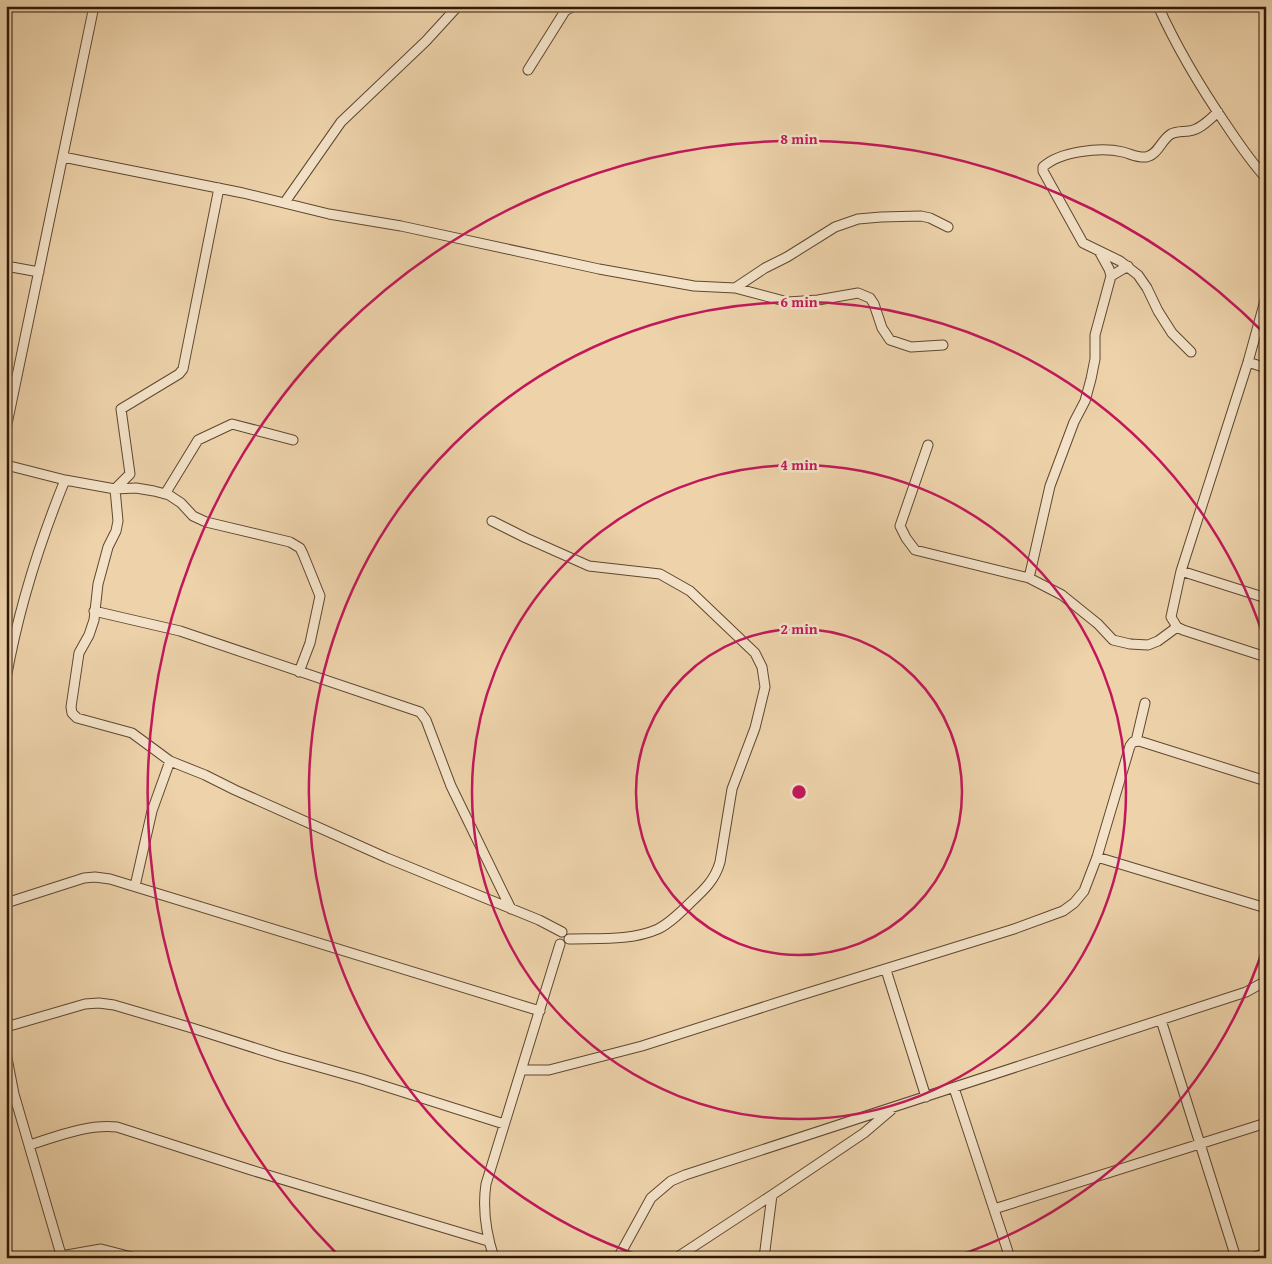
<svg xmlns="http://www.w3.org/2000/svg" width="1272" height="1264" font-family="'Gentium Book Plus',serif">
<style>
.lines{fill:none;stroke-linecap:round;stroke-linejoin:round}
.minor-casing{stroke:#5f472f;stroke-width:11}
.minor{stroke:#f3e2c8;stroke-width:9}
.ring{fill:none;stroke:#c2185b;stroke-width:2.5}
.centre{fill:#c2185b;stroke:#f3e2c8;stroke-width:2.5}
.ring-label{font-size:15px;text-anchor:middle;font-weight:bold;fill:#c2185b;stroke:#f3e2c8;stroke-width:5;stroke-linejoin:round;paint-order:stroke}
</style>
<rect width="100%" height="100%" fill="#edd2aa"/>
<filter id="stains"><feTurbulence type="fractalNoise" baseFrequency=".004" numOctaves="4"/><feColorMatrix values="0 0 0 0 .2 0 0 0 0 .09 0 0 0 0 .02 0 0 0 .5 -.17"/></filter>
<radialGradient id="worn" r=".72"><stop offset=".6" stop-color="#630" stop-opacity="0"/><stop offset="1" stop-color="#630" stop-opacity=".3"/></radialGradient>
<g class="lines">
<defs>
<path id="minor" d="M1158,6C1177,48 1201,88 1227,126C1239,144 1251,162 1266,178
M528,70L565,11L574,6
M63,157L243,193L329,214L401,226L599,269L694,286L735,288L788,302L818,300L858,293L870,298L874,304L882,328L890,340L911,347L943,345
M285,202L341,122L426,41L458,6
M6,266L39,272
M1111,276L1128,266
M735,288L765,268L787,257L835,227L858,219L881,217L921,216L930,218L948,227
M1266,297L1248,362L1181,571L1171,617L1177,627L1183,630L1266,657
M1191,352L1172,333L1158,311L1147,288L1138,275L1120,261L1083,243L1043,171V167C1060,151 1101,147 1123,152C1131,154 1138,158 1146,157C1158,155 1161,140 1171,134C1177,131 1183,132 1189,131C1200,130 1210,119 1218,112
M1248,362L1266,368
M6,429L94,6
M928,445L900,526L906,538L915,550L1029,578L1062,595L1098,624L1113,640L1130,644L1148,645L1158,641L1177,627
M6,465L65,480L115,489L136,488L154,491L169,495L181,503L193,516L206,522L290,542L300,548L303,554L320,596L310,643L299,672
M115,489L118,521L116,531L108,547L98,584L94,620L89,635L79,653L71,707L72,713L77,718L132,733L170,761L205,775L235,790L387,858L539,920L562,932
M115,489L130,474L121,409L179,374L183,369L219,188
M165,494L198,440L232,424L293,440
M492,521L526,538L589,566L660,574L690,591L755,653L762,667L765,687L755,728L732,789L720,862C715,880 704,890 691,902C681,912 670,923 658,929C631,941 598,938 569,939
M1181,571L1266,598
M1029,578L1050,486L1074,422L1085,401L1091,379L1095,359V335L1111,276L1109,269L1099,251
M94,611L180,631L420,712L426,720L451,786L511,909
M6,679C18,611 39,544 65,480
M1136,741L1145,703
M1097,857L1266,908
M135,886L152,811L170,761
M6,903L84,878L95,877L110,879L540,1011
M886,970L926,1097
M1161,1020L1236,1258
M6,1027L85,1004L99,1003L114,1005L192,1028L280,1056L362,1079L504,1124
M6,1053L14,1094L62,1258
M522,1070H549L642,1046L798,996L1014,929L1063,911L1074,903L1084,891L1097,857L1130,746L1133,742L1139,741L1266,781
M954,1088L1010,1258
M29,1145C58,1136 87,1124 117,1127L251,1170L488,1241
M994,1209L1266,1123
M6,1248L9,1258
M61,1256L101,1249L136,1258
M494,1258C486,1233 482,1210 486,1184L560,944
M618,1258L651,1198L671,1181L685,1175L1246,992L1266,981
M676,1258L772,1195
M764,1258L772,1195L864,1133L891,1110
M1251,1258L1266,1253"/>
</defs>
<use href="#minor" class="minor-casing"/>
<use href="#minor" class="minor"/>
</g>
<g class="ring">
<circle cx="799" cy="792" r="163"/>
<circle cx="799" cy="792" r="327"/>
<path d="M1265 943A490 490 0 0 1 954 1257M644 1257A490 490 0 1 1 1265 641"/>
<path d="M337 1254A653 653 0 1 1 1265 334"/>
</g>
<circle cx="799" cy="792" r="8" class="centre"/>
<g class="ring-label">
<text x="799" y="144">8 min</text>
<text x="799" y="307">6 min</text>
<text x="799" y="470">4 min</text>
<text x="799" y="634">2 min</text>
</g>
<rect width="1272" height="1264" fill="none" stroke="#edd2aa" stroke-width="25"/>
<rect x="8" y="8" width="1257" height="1249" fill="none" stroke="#301906" stroke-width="2.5"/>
<rect x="12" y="12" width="1247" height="1239" fill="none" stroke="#301906"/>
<rect width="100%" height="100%" filter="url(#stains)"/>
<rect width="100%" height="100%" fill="url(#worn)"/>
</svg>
